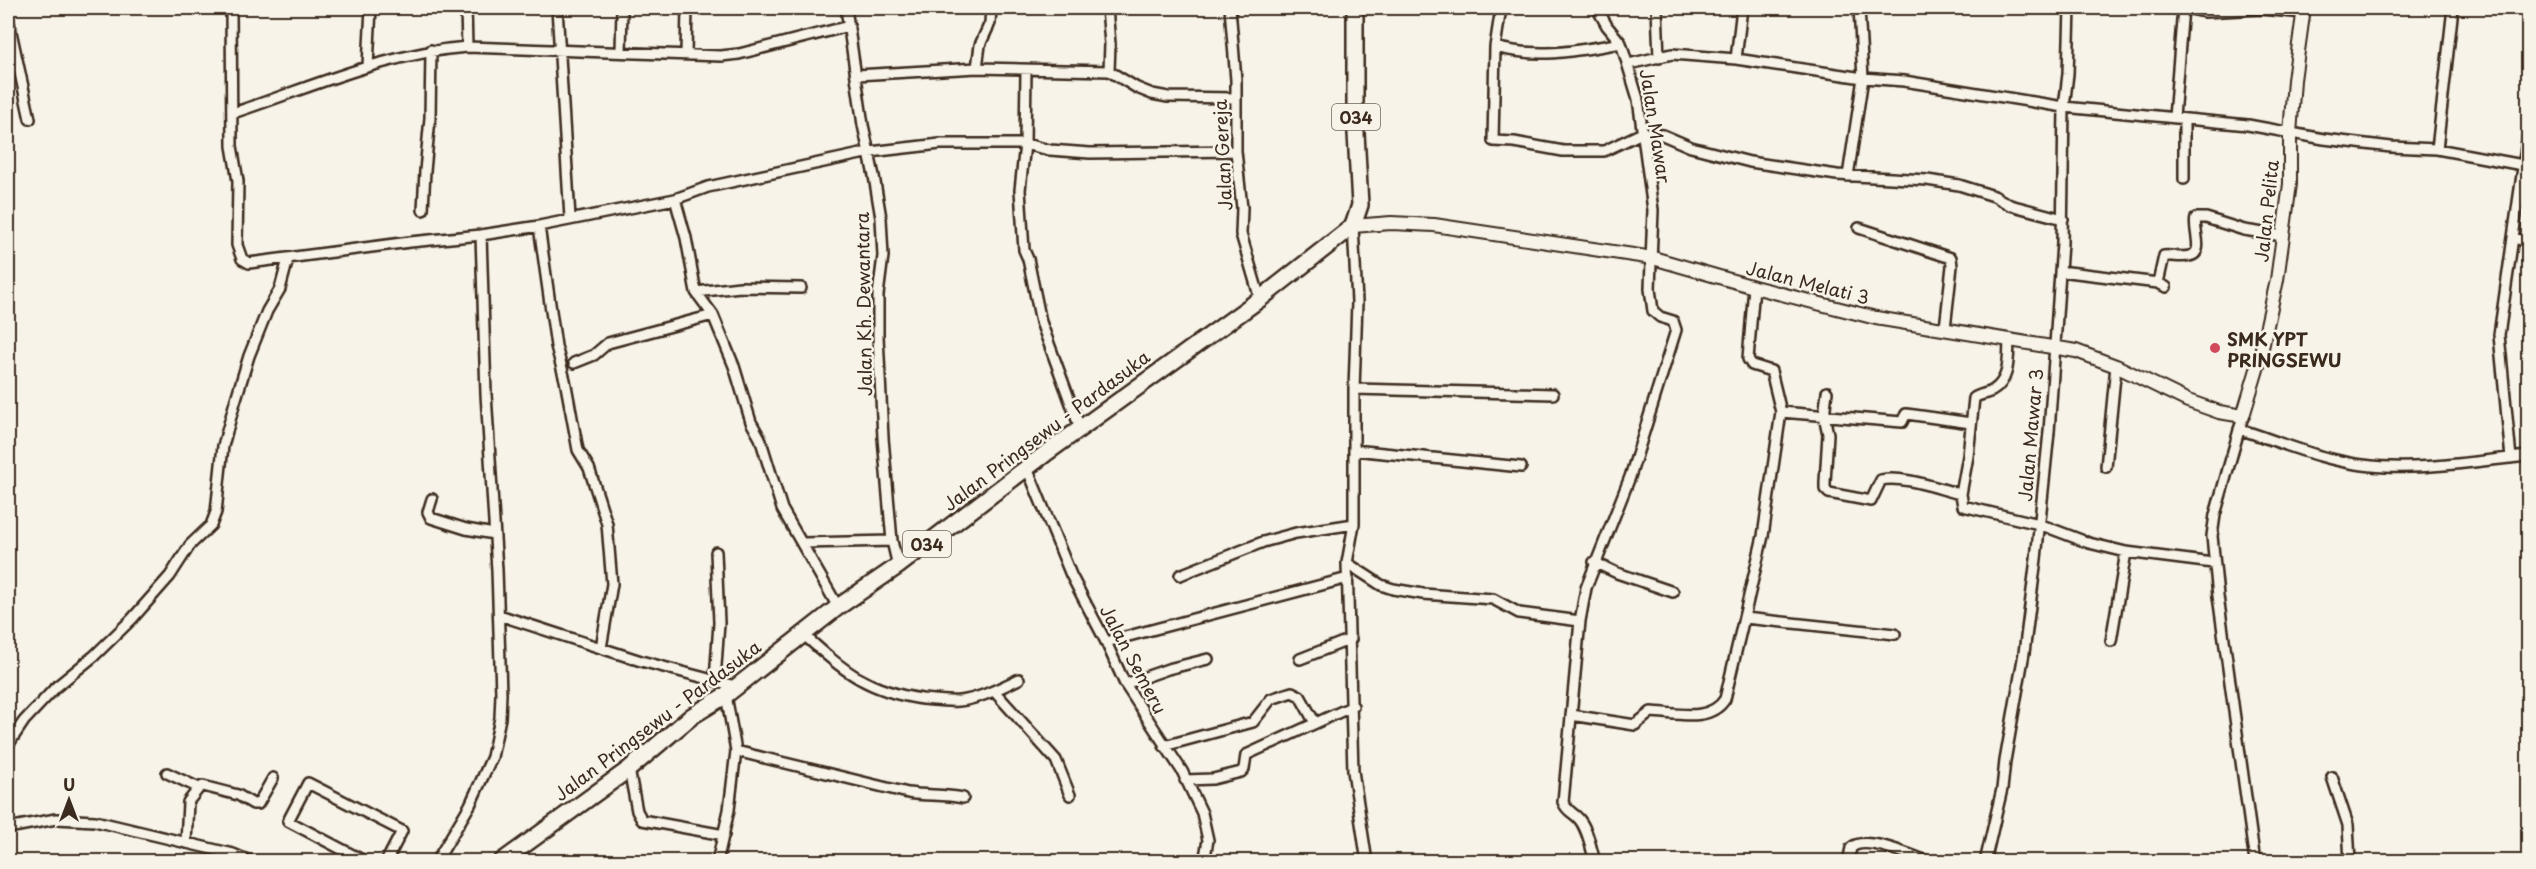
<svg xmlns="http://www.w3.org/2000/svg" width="2536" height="869" font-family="'Playpen Sans',sans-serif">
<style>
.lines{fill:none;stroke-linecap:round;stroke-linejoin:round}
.minor-casing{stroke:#3b2a1e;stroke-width:14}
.tertiary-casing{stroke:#3b2a1e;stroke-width:16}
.primary-casing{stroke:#3b2a1e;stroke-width:20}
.minor{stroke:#f7f3e8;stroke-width:9}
.tertiary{stroke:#f7f3e8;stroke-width:12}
.primary{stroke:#f7f3e8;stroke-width:15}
.poi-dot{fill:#d1495b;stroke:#f7f3e8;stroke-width:2}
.labels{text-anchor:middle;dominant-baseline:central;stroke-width:5;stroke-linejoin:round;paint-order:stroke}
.shield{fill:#f7f3e8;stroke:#73665b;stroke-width:1.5}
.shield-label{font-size:16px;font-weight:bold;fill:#3b2a1e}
.street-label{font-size:18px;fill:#3b2a1e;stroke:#f7f3e8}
.poi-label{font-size:18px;font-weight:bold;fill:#3b2a1e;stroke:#f7f3e8;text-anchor:start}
</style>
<rect width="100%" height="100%" fill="#f7f3e8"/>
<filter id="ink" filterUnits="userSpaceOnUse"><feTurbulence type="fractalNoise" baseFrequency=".0167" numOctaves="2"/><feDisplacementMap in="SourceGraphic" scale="12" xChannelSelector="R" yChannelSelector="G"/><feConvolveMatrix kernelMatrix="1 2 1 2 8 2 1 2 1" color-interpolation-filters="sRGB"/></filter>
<g filter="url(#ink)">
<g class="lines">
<defs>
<path id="minor" d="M231,8L232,146L238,181L237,245L242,259L249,263L410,242L481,235L539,226L675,199L708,187L870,152L940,144H1025L1050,150L1090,153L1236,151
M466,8L467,47
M557,8L570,218
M846,8L863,125L874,176L881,218L883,256L878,295V336L883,438L892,541L898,566
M1107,8L1110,44L1109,71
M1230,8L1236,80V151L1242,208L1241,234L1260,299
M1501,8L1495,47L1493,141L1514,142L1563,151H1604L1642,133L1663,135L1691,147L1750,162L1837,175L1927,180L1959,185L1994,196L2010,205L2063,219
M1657,8L1659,58
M2186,8L2204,12L2261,9L2304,13
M8,18L30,119
M1495,47C1540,59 1576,51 1621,43
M621,52L622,8
M686,54L687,8
M1736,59L1742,8
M1629,64L1672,54L1736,59L1863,78L1904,81L2064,107L2248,125L2324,139L2391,147L2437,149L2528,166
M368,66L371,8
M977,68L980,45L990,23L991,8
M1026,70L1025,144L1020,190L1024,250L1028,259L1041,322L1080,428
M857,75L977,68L1109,71L1137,88L1152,94L1168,97L1235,98
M233,113C309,88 386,53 467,47L721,56L739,54L849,26
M2174,117L2183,8
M2184,119V179
M2437,149L2453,8
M1848,176L1863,78L1859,8
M675,199L686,238L696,292L713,315L734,366L751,422L760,438L782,509L838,607
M423,210L425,171L430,118L431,50
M539,226L556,346L565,380L578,450L589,468L607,524L612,584L601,648
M1353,226L1357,302L1354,389V524L1347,563L1353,771L1367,862
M1859,228L1951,258L1952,266L1945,328
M2514,238L2528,242
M2060,271L2158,283L2166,287
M2158,283L2164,256C2172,255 2181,258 2189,256C2206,254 2192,228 2196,218H2206L2244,230L2283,236
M696,292L740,287L801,288
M2009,339C2008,357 2011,380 1992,391C1986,394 1980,394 1974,398L1968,456L1961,494L1963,506L2039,524L2089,543L2126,552L2213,563
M574,363L594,355L608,343L713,315
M1354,389L1553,394
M1827,392L1824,416L1828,434L1825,482V489L1829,493L1871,501L1881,480C1902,475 1939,489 1961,494
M1781,412L1902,422L1906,414L1914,415L1971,423
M2243,416L2215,515L2212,536L2218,596L2255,862
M2239,429C2280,442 2321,460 2363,465C2418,472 2474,461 2528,456
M1354,450L1521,467
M2511,458L2499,335L2528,133
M2106,467L2116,366
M1027,468L1071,575L1106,642L1125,684L1182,771L1202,813L1208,840L1204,862
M432,499L428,512L431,518L466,529L494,534
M803,543L892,541
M1594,562L1617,573L1673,592
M1347,563L1381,585L1393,589L1423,594L1493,599L1519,613L1580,621
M1180,575L1263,542L1296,533L1354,524
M499,615L641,661L735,686
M1745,618L1895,634
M804,635C844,671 867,691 922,699C934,700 947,702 959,701C979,699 1000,688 1019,679
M2111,641L2126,552
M1106,642L1348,578
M1300,659L1351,639
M715,680L719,623L716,552
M1125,684L1168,669L1208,659
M994,691L1056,760L1070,795
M1571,715L1635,725L1651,712C1676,713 1710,723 1725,699L1763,536L1781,412L1771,371L1752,365L1748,359L1754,287
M8,745L24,721L56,687L94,656L132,619L170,576L190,545L211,525L216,512L223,446L235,402L249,356L267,311L280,289L288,259
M1164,746L1253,722L1271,699L1292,692L1300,696L1315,723
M736,751L908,793C927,796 944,794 963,798
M629,769L637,811L642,820L724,835
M167,773L199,788L203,786L238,795L253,804H258L273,778
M2332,777L2348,825L2350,862
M1185,780L1213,779L1241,772L1244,769L1246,755L1353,706
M8,828L56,819L95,821L233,854L252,862
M186,843L188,802L199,788
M366,862L288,821L308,783L402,831L386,862
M436,862L470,805L492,757L500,718L501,694L497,570L486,394L481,235
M717,862L729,810L736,751L726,695
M1595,862C1591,848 1588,830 1579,819C1573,812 1567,812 1563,802L1580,621L1586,588L1630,477L1676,330L1673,321L1660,317L1653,311L1650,289L1653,210L1638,99L1621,43L1607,26L1597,8
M1848,862L1851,848C1864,834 1913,856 1929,862
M1985,862L2002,789L2005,761L2024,653L2036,559L2049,432L2062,243L2064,107L2068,74L2070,8"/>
<path id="tertiary" d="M1353,226L1391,223L1434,225L1653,258L1754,287L1876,318L2076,351L2116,366L2188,401L2219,412L2243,416L2258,366L2277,280L2290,184V134L2294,80L2304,8"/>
<path id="primary" d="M501,862L629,769L692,716L726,695L838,607L898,566L1045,454L1260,299L1353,226L1360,205L1355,115V8"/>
</defs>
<use href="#minor" class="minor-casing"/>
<use href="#tertiary" class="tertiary-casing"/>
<use href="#primary" class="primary-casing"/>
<use href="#minor" class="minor"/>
<use href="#tertiary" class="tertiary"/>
<use href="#primary" class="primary"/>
</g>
</g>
<circle class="poi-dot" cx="2215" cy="348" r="6"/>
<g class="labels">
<g class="shield">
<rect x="1332" y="104" width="48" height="26" rx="4.5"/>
<rect x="903" y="531" width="48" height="26" rx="4.5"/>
</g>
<g class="shield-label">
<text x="1356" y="117">034</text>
<text x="927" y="544">034</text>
</g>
<g class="street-label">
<text transform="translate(1656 126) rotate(81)">Jalan Mawar</text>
<text transform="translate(1222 155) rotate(-93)">Jalan Gereja</text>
<text transform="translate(2266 211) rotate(-84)">Jalan Pelita</text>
<text transform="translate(1808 282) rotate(14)">Jalan Melati 3</text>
<text transform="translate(863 304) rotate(-91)">Jalan Kh. Dewantara</text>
<text transform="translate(1046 430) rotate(-37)">Jalan Pringsewu - Pardasuka</text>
<text transform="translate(2030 435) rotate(-85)">Jalan Mawar 3</text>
<text transform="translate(1134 659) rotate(62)">Jalan Semeru</text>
<text transform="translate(657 720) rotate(-37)">Jalan Pringsewu - Pardasuka</text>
</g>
<g class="poi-label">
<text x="2227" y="338">SMK YPT<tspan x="2227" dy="21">PRINGSEWU</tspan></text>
</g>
</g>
<rect width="2536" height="869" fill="none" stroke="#f7f3e8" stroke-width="30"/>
<rect x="15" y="15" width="2506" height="839" fill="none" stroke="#3b2a1e" stroke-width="2" filter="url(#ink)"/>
<g transform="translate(69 800)" stroke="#f7f3e8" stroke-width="4.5" paint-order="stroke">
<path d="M0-4.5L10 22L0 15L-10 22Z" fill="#3b2a1e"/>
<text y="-9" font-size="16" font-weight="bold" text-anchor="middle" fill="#3b2a1e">U</text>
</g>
</svg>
